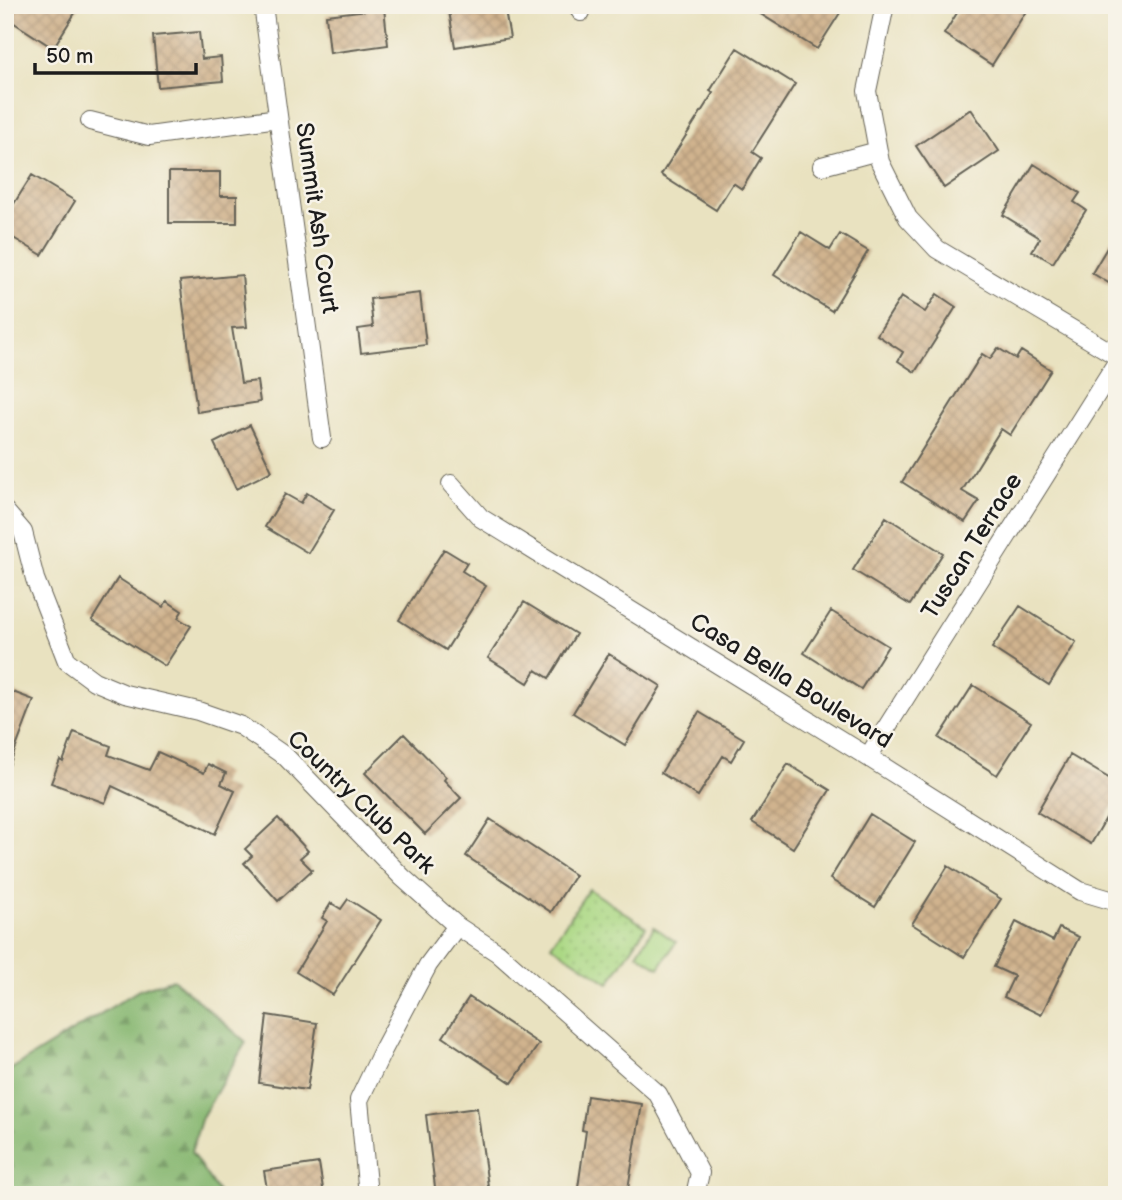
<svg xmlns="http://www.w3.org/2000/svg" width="1122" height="1200" font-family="'Balsamiq Sans',sans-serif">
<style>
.forest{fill:url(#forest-firs);stroke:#526a47;stroke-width:2}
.park{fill:url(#park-dots);stroke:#647a50;stroke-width:2}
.pitch{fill:#abd884;stroke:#647a50;stroke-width:2}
.building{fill:url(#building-cross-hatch)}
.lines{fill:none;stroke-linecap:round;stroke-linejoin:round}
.street-casing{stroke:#646155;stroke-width:20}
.street{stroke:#fff;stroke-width:18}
.labels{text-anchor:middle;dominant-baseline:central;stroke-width:5;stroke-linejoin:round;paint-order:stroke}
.street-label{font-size:24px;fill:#1c1c1c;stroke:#f7f3e8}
</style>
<defs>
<pattern id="forest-firs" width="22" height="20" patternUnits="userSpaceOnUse" patternTransform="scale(1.75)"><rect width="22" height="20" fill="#88b872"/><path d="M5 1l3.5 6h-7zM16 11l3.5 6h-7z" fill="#6e955d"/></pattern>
<pattern id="park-dots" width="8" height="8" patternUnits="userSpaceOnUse" patternTransform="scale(1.75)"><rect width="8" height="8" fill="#abd884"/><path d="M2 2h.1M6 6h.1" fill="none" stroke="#93b971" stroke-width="1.8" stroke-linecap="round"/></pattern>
<pattern id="building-cross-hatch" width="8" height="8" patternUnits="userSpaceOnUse" patternTransform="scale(1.75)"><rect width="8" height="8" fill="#d0b38e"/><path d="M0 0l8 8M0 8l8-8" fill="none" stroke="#b2997a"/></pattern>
</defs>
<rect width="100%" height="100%" fill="#f7f3e8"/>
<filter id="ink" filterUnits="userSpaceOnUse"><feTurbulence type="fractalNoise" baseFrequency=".0143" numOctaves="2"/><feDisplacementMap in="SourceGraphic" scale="14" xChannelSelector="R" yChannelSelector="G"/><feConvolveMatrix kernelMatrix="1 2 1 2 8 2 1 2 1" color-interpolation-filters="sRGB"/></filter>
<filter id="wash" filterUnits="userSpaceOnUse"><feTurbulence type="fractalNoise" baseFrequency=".00686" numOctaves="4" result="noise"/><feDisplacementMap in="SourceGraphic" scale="28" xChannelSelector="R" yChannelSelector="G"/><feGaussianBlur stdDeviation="1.57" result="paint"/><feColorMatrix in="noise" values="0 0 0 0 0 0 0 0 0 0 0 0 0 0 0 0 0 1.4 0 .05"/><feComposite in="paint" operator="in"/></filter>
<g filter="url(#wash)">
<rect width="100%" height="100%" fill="#e9e2c0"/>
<path class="forest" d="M173,979L246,1042L202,1117L191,1152L220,1195H5V1073L139,990Z"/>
<path class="park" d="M589,889L646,927L609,983L551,945Z"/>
<path class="pitch" d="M654,927L676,942L659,968L637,954Z"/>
<g id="blocks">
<path class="building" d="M16,5H80L53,48L8,19Z
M448,5H504L510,38L455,47Z
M746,5H845L817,49Z
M962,5H1030L992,65L944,34Z
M384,8L388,45L330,53L326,15Z
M199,32L202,59L221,57L223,81L158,87L153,36Z
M737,48L795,84L752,152L761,158L742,189L733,183L716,210L661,175L713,93L710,91Z
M971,109L999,151L944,188L916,146Z
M1034,164L1080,193L1074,202L1086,210L1053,263L1032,251L1040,238L1003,215Z
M169,172H220V196H237V223H169Z
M32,175L75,201L42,255L5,233V218Z
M1117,231V288L1092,273Z
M801,232L830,250L840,234L868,251L832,311L774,275Z
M242,275L247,327L232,328L241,383L257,381L260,402L197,412L180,281Z
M420,293L426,345L361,353L358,329L373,327L370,299Z
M937,294L956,307L915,372L898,361L903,352L877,335L901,297L925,312Z
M998,348L1016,359L1021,351L1051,370L1010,435L1001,429L962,491L979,501L965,522L902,482L982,354L990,359Z
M250,425L272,471L236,489L214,443Z
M307,493L334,510L308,553L265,527L285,494L301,503Z
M886,517L943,553L910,605L853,570Z
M444,549L467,563L462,571L486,586L446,650L399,620Z
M118,578L163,607L167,601L182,611L178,618L191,626L165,666L92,620Z
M524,602L576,634L549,678L536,670L528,683L488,658Z
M1020,606L1076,642L1049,685L992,648Z
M831,611L888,646L861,689L804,653Z
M609,654L661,686L625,745L573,713Z
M973,685L1031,722L997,775L939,738Z
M5,689L34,700L7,771L5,770Z
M699,712L744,739L731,761L723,756L698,796L661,773Z
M74,732L111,746L108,755L149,770L158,752L204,773L208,764L226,773L221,784L235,791L215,834L112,786L105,803L51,783L60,760L63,762Z
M404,734L446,777L444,780L461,798L425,834L365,773Z
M1070,755L1117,783V799L1091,844L1037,812Z
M788,764L830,790L793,848L752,822Z
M870,814L915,842L875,907L830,879Z
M278,818L308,851L300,858L312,870L278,901L244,863L252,856L245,849Z
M490,819L575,875L551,912L466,856Z
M948,866L1001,899L964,957L912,924Z
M348,899L381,920L333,995L296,972L327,921L322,918L331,903L341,909Z
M1016,922L1053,941L1059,928L1079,937L1041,1015L1004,997L1014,976L994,967Z
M469,997L539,1044L512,1083L443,1037Z
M267,1015L317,1023L307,1090L259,1083Z
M587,1096L642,1104L627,1195H577L586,1131L582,1130Z
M477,1108L489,1193L436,1195L426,1115Z
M319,1163L324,1195H268L264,1171Z"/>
</g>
</g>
<g filter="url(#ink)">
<use href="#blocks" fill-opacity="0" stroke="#646155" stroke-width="2"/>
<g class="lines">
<defs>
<path id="street" d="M263,5L322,438
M577,5L581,12
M885,5L867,91L880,162L908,218L937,249L1117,356
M90,121L149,136L278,118
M822,166L878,151
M451,484L481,518L868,757L1080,891L1117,902
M5,511L23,532L35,579L67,661L94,681L125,694L198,711L241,726L286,757L402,877L457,926L498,953L658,1094L700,1173L695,1195
M868,757L1117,362
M368,1195L359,1100L383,1050L428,965L457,926"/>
</defs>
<use href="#street" class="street-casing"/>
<use href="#street" class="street"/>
</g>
</g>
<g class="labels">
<g class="street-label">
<text transform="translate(317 218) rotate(82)">Summit Ash Court</text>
<text transform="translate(972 546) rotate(-58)">Tuscan Terrace</text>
<text transform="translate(791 681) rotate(32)">Casa Bella Boulevard</text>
<text transform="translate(361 802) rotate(44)">Country Club Park</text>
</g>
</g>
<rect width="1122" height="1200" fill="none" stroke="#f7f3e8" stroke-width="28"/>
<path d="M35 63v10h161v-10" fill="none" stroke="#1c1c1c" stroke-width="3.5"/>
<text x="46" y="63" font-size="21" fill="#1c1c1c" stroke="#f7f3e8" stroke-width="5" paint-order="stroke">50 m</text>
</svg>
